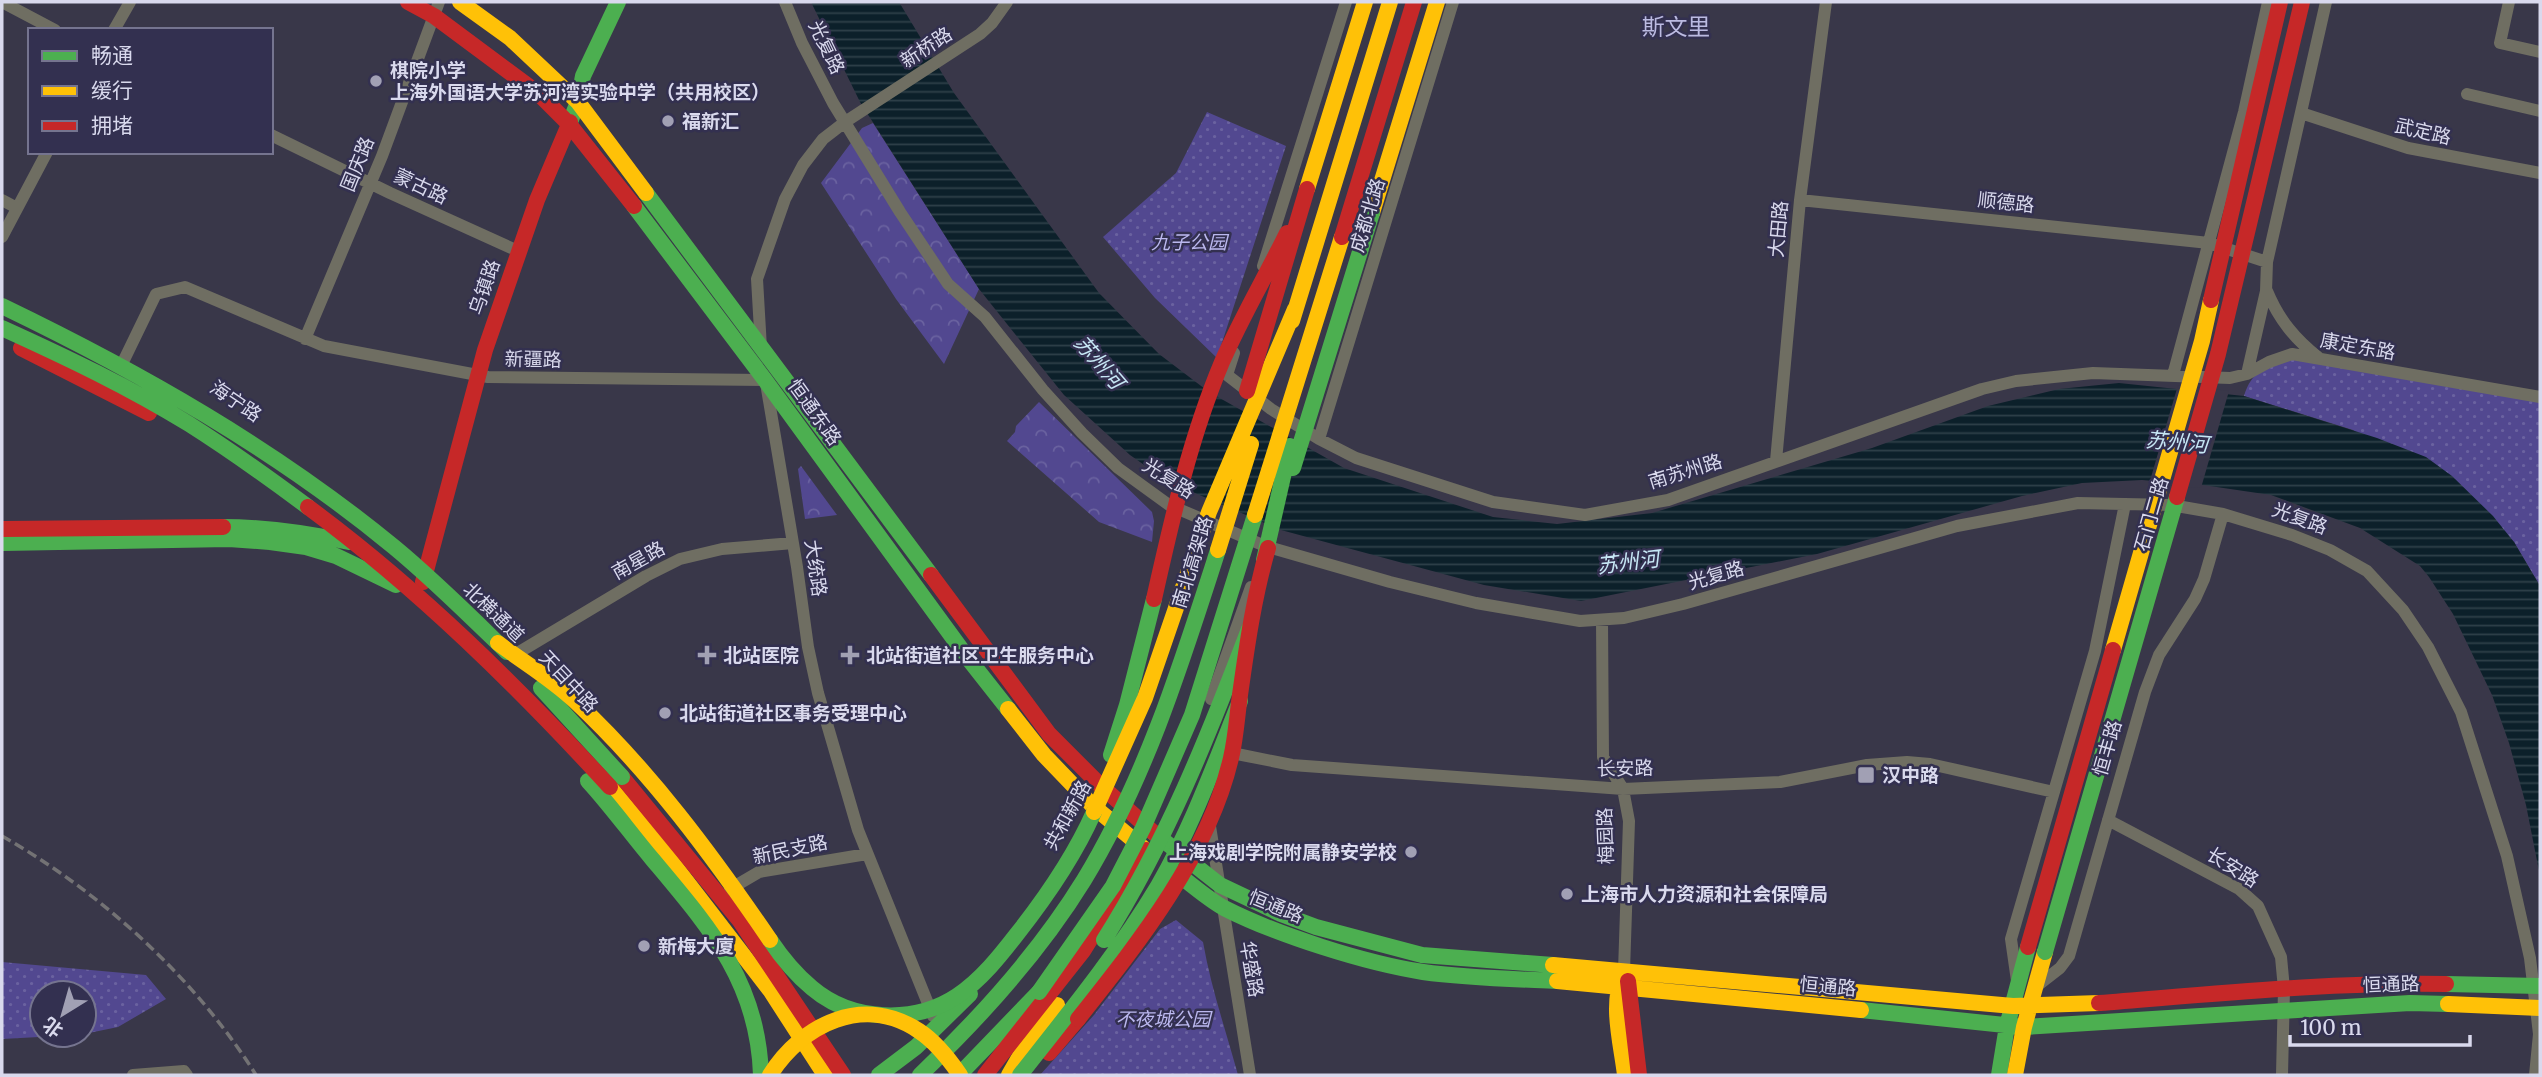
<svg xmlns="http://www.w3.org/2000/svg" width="2542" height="1077" font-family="Merriweather,'Noto Sans SC',serif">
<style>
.forest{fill:url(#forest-crowns)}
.park{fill:url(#park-dots)}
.water{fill:url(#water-rules)}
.pier{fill:#393749}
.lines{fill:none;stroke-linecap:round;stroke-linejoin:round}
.street{stroke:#6f6e62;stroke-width:12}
.fast{stroke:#4caf50;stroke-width:16}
.slow{stroke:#ffc107;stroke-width:16}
.jam{stroke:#c62828;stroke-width:16}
.rail{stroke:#737274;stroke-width:3.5;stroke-dasharray:10 5;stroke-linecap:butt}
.fast-bridge{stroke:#4caf50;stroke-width:16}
.slow-bridge{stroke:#ffc107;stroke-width:16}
.jam-bridge{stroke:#c62828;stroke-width:16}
.poi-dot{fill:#a1a0b4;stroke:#333050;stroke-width:2.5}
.labels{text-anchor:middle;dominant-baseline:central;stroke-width:5;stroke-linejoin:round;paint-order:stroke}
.street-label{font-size:19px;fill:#d9d9ed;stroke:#333050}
.poi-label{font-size:19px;font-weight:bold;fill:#d9d9ed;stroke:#333050;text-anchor:start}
.park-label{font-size:19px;font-style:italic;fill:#bbb8ef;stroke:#333050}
.water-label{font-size:21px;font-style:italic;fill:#c6e6f4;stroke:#333050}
.quarter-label{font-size:23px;fill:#bbbae1;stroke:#333050}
</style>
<defs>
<pattern id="forest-crowns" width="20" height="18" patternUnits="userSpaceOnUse" patternTransform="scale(1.75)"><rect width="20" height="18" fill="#524890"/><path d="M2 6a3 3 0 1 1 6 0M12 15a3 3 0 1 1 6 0" fill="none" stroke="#6a62a0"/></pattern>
<pattern id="park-dots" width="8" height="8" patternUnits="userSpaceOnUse" patternTransform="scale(1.75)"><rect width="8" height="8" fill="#524890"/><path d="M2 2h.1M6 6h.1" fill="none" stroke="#6a62a0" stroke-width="1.8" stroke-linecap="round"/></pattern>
<pattern id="water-rules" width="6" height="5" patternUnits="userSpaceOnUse" patternTransform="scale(1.75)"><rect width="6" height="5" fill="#0c202a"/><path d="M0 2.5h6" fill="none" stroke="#2f4049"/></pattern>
</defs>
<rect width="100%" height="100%" fill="#393749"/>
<path class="forest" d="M873,123L979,289L944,364L896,299L821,183L862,128Z
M1039,402L1152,512L1154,521L1152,542L1099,522L1007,441L1015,432L1016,426Z
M801,466L837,515L805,519L798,469Z"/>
<path class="park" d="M1207,112L1286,146L1217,358L1155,298L1103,237L1176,173Z
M2291,359L2540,401V586L2514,542L2353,430L2244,396C2252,370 2267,366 2291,359Z
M1176,920L1203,942C1211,988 1226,1031 1238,1075H1040L1094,1015L1160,929Z
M2,962L146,975L166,999L118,1027L84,1034V993H42V1035H76L2,1039Z"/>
<path class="water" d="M811,2H899L954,93L1099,293L1159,354L1209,392L1344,468L1493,517L1557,524L1652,513L1872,448L1988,406L2059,389L2119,383L2244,396L2377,438L2426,457L2452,476L2493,516L2514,542L2540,586V876L2526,805L2509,743L2492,695L2453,614L2429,577L2420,566L2360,528L2271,495L2203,485L2142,480L2082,483L2022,496L1817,554L1581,601L1484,585L1281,530L1167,481L1130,455L1064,395L979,289L860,102Z"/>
<path class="pier" d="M2178,385L2229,391L2201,488L2149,484Z"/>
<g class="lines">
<path class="street" d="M2,2L55,30
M785,2L802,43L833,103L900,212L948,284L985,317L1043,390L1082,433L1118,468L1169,505L1265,546L1390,582L1476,603L1580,621L1624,618L1683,604L1957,526L2078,503L2171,505L2223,514L2292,535L2330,550L2367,571L2403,610L2428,647L2461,712L2507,856L2530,958L2539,1034L2535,1075
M2509,2L2500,43L2540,52
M114,30L130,2
M2467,94L2540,111
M2301,113L2408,148L2540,173
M271,135L390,193L518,251
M2,200L17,208
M1800,200L2209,243L2267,262
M2,237L47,152
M1263,266L1346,2
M2267,291C2279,320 2295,339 2319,358
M305,339L382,156L439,2
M761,348L757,279L785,199L803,165L823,139L845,122L980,34L992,23L1007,2
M1234,353L1227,375L1271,409L1319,439L1356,458L1493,502L1585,515L1668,500L1982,389L2016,381L2093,373L2230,378L2247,374L2269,362L2292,354L2540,397
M124,360L156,294L185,287L324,346L488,377L765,380
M2247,374L2266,291L2267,262L2326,2
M2173,375L2244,112L2268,2
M766,383L797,567L808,647L818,693L858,830L933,1016
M1319,439L1453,2
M1776,461L1800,200L1826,2
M1602,621L1603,757L1623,789L1629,821L1624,971
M516,654L646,576L680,559L722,549L793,543
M1211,699L1251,587
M1227,752L1292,765L1623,789L1780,782L1867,765L1907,762L1930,764L2054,792
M1209,820L1250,1075
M2108,820L2239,889L2258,906L2281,957L2284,989L2282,1075
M730,889L759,872L867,854
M2017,981L2011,939L2095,651L2125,504
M2033,989L2060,968L2069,956L2145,692L2159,655L2195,599L2204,579L2223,514
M133,1075L184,1071L187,1075"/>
<path class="fast" d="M570,122L578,102L583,76L618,2
M646,193L931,575
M634,206L765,380L967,657L1008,709
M223,527C266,527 307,533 349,542
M2,543L229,539L270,542L306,547L336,556L396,585
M1111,755L1127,705L1154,599
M1154,833L1220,885L1281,914L1316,927L1422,955L1553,965
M1172,870C1189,882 1206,898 1224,908C1277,935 1365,963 1423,972C1467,978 1512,979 1557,981
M2446,984L2540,986
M1861,1010L2024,1027L2410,1003L2448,1004
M879,1075L916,1047L970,994
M959,1075L1039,992
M1999,1075L2007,1026L2028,947"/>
<path class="slow" d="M460,2L510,38L578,102L646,193
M1307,189L1365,2
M1372,213L1437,2
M1008,709L1044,755L1093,806L1143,848
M610,787L660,847L770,990L825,1075
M1553,965L2013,1006L2099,1003
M1622,976C1611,1008 1621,1042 1625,1075
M1557,981L1861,1010
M2448,1004L2540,1008
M1009,1075L1024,1049L1057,1005
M2015,1075L2024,1027L2045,952"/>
<path class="jam" d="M408,2L434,16L539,94L569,124L634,206
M21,348L149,413
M2,529L223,527
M931,575L1049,734L1100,785L1154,833
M423,582L485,350L537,200L570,122
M622,777L740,921L843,1075
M1628,981L1639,1075
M2099,1003C2214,994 2330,982 2446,984
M1049,1053L1078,1019
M985,1075L1083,951L1146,850"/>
<path class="rail" d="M2,836C102,893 195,978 256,1075"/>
<path class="fast-bridge" d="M2,306C141,373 275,449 394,547C434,580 470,616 507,652
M2,328C66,357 129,387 189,424C230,450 269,478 308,507
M1293,468L1372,213
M1264,560L1290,446
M541,688L622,777
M588,781C611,806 631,834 653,860C710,928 758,982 761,1075
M770,940C782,958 795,974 812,988C852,1022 915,1024 957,996C981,980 1000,956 1017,934C1047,896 1074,857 1094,812
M1104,940C1166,842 1208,737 1249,629
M2045,952L2177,497
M1039,992L1113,886L1143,828L1192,715L1255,515
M920,1075C982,1016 1039,953 1084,880C1146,778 1182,662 1218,550
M1020,1075C1068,1014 1118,953 1158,886C1192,827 1215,763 1240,701"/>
<path class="slow-bridge" d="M1292,321L1390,2
M1255,515L1342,237
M1218,550L1251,444
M498,643C523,662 552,679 575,701C650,771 712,855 770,940
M2113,650L2202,341L2211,300
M1094,812L1145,698L1209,512L1295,309
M770,1075C802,1024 864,994 919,1031C936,1042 949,1059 960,1075"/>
<path class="jam-bridge" d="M1342,237L1414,2
M2211,300L2280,2
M1247,391L1307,189
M2177,497L2218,354L2302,2
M308,507C419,589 517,686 610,787
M1154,599C1172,519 1190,438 1222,362C1241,318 1266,276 1287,233
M2028,947L2113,650
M1078,1019C1139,942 1208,856 1231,758C1236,737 1237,716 1240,695C1247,645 1254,596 1268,548"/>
</g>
<g class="poi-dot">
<circle cx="376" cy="81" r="7"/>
<circle cx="668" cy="121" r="7"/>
<path d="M703.5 644.5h7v7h7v7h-7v7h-7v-7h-7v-7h7z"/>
<path d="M846.5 644.5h7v7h7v7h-7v7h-7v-7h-7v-7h7z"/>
<circle cx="665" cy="713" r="7"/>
<rect x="1857" y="766" width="18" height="18" rx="3.5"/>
<circle cx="1411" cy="852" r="7"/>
<circle cx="1567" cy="894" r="7"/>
<circle cx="644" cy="946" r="7"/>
</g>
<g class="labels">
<g class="street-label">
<text transform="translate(827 47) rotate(64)">光复路</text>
<text transform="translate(926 47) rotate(-33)">新桥路</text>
<text transform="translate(2423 131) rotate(13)">武定路</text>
<text transform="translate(357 164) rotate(-68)">国庆路</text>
<text transform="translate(421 186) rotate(25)">蒙古路</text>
<text transform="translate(2006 202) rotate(6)">顺德路</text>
<text transform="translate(1367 215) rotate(-73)">成都北路</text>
<text transform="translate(1778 229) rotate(-85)">大田路</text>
<text transform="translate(484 287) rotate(-71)">乌镇路</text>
<text transform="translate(2358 346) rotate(10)">康定东路</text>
<text transform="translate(533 359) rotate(1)">新疆路</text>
<text transform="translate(236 401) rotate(34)">海宁路</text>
<text transform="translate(815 412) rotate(54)">恒通东路</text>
<text transform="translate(1685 471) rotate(-17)">南苏州路</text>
<text transform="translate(1169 478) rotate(32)">光复路</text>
<text transform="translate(2151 514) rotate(-74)">石门二路</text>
<text transform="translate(2300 518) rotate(20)">光复路</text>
<text transform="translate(638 560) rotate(-29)">南星路</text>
<text transform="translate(1192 562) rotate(-73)">南北高架路</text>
<text transform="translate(816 568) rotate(82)">大统路</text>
<text transform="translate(1716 575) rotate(-16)">光复路</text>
<text transform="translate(494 612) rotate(44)">北横通道</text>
<text transform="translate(569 681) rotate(47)">天目中路</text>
<text transform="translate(2107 748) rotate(-74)">恒丰路</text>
<text transform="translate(1625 768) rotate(-1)">长安路</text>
<text transform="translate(1067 815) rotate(-61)">共和新路</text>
<text transform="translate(1605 836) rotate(-92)">梅园路</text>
<text transform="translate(790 849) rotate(-12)">新民支路</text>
<text transform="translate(2233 867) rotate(32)">长安路</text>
<text transform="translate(1276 906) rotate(22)">恒通路</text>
<text transform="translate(1252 969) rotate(80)">华盛路</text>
<text transform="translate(2391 984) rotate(-2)">恒通路</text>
<text transform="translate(1828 986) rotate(5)">恒通路</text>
</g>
<g class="poi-label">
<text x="390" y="70">棋院小学<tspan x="390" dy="22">上海外国语大学苏河湾实验中学（共用校区）</tspan></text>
<text x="682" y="121">福新汇</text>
<text x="723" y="655">北站医院</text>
<text x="866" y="655">北站街道社区卫生服务中心</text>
<text x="679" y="713">北站街道社区事务受理中心</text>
<text x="1882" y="775">汉中路</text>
<text x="1397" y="852" text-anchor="end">上海戏剧学院附属静安学校</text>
<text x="1581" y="894">上海市人力资源和社会保障局</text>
<text x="658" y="946">新梅大廈</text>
</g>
<g class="park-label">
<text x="1189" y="242">九子公园</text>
<text x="1163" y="1019">不夜城公园</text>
</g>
<g class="water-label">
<text transform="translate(1099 362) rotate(49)">苏州河</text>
<text transform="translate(2177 442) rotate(5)">苏州河</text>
<text transform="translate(1628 562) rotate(-7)">苏州河</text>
</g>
<g class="quarter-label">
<text x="1676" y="26">斯文里</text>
</g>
</g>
<rect width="2542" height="1077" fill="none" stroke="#d9d9ed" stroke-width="7"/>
<rect x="28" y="28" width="245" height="126" fill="#333050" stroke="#75748f" stroke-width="2"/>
<rect x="42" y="51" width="35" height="10" fill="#4caf50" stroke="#75748f" stroke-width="2"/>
<text x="91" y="63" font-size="21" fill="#d9d9ed">畅通</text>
<rect x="42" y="86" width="35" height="10" fill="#ffc107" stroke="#75748f" stroke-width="2"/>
<text x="91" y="98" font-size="21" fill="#d9d9ed">缓行</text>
<rect x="42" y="121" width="35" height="10" fill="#c62828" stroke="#75748f" stroke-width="2"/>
<text x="91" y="133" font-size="21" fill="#d9d9ed">拥堵</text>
<g transform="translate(63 1014) rotate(217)"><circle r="33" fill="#333050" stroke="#75748f" stroke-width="2"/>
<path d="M0-5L12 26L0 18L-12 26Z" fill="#a1a0b4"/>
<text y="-10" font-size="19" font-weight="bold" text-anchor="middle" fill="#d9d9ed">北</text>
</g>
<path d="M2290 1035v10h180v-10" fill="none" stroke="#d9d9ed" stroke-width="3.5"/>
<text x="2300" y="1035" font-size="21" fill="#d9d9ed" stroke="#333050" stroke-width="5" paint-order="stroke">100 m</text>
</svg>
